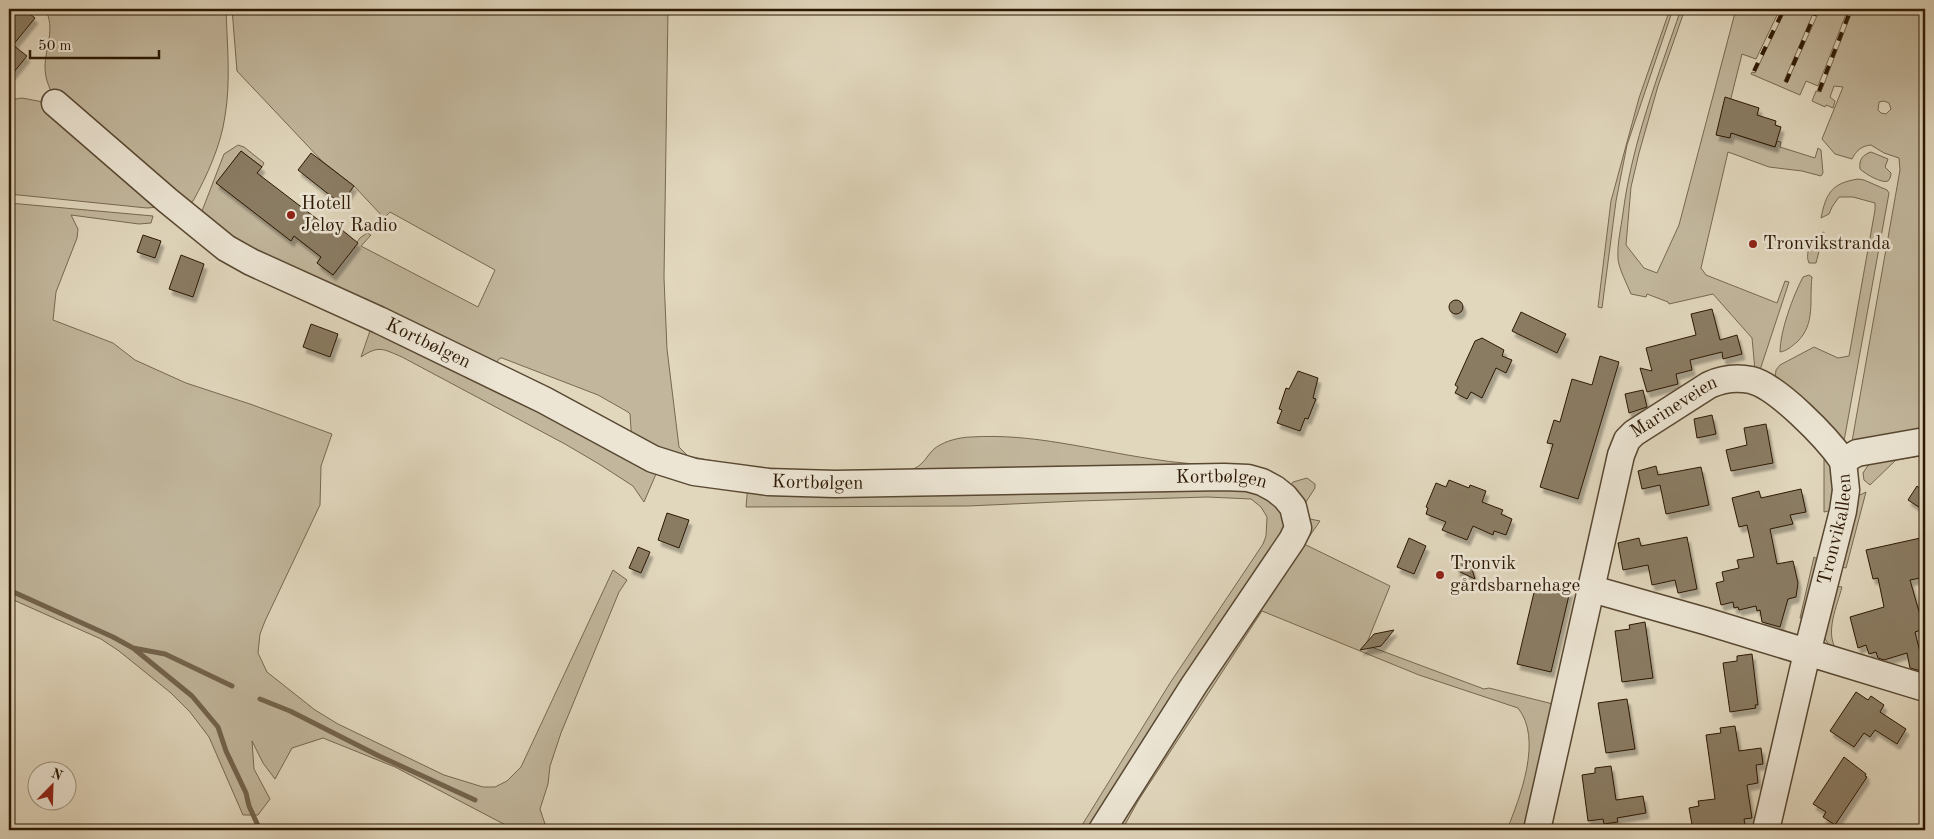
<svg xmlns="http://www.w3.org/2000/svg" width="1934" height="839" font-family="'Old Standard TT',serif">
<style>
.green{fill:#c2b79d;stroke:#776850;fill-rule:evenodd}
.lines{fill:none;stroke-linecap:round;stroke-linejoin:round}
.stream{stroke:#73644d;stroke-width:5}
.building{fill:#8a7b64;stroke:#2c1803;filter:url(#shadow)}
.minor-casing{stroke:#594832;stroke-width:29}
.minor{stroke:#ece5d4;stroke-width:26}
.rail{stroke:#2c1803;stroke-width:4;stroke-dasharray:9 9;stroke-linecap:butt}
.poi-dot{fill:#8f2418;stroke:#ece5d4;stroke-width:2}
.labels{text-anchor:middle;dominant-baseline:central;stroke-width:5;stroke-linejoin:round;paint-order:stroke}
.poi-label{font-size:19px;fill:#2c1803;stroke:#ece5d4;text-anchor:start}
.street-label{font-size:19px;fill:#2c1803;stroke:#ece5d4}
</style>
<defs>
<filter id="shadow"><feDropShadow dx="3" dy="5.5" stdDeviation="1" flood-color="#0004"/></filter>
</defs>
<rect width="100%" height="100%" fill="#e1d7bd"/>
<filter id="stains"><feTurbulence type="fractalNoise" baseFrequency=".004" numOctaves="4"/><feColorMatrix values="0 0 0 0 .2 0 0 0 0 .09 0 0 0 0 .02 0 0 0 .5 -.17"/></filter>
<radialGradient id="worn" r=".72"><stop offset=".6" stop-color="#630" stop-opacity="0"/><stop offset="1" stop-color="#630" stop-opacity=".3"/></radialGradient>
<path class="green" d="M45,9H226C227,44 231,81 225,116C221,145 207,176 193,201L185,206L54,97C49,88 45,78 45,67C45,48 56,28 45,9Z
M232,9H668L664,278L667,349L679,447L688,456C739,467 790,471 842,473C862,474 884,476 903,472C929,467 924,452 942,444C949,440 963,437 971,437C1033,433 1091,450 1152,459C1175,463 1200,464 1223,467L1221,473C1125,476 1029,478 933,478C833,479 724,490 632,443L630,414L628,412L598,395L502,358H500L491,369L475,362L365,309L242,254L202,225V211L224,154L238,145L244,147L264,163L262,167L241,151L217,183L290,240L294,236L321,257L317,263L333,275L360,238L367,233L371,235L361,246L478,307L495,270L390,212L384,218L354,186L322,161L237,71Z
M1670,9H1673L1627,145L1616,201L1602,308L1598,307L1611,201L1639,98Z
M1681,9H1685L1658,86L1639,153L1631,187L1626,245L1644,268L1657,273L1679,225L1736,9H1780L1756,59L1742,54L1728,110L1737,135L1775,147L1777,141L1781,142L1780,147L1815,158L1818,148L1821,150L1823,173L1821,176L1802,171L1769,167L1728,152L1701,268L1706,275L1777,303L1785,281L1789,282L1760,370H1755L1752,338L1713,294L1669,304L1668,302L1647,294L1646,297L1631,294C1627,284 1619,269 1618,259C1617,244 1621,228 1623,213C1632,143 1658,76 1681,9Z
M1786,9H1815L1784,81L1787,83L1820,9H1848L1818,86L1806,81L1800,95L1751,74L1752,72L1755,73Z
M1853,9H1925V436L1851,447L1900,170L1899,158L1884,153L1871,145C1861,146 1856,151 1852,159L1835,154L1822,139L1843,87L1834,86L1830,97L1835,101L1833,108L1826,105L1825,107L1812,101L1816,91L1821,92ZM1884,101L1889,103L1891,109L1886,114L1881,113L1878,110L1879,102Z
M22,98L43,102L159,207L147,208L9,194V100Z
M1871,152L1888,159L1885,167L1891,173C1891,176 1890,179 1888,181C1882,184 1864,173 1860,169C1859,160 1862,155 1871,152Z
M1858,179L1864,180L1887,190L1889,193L1844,441L1775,379L1776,370L1780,365L1814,347L1838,358L1849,356L1875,210V203L1853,197H1839L1832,207L1829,214L1821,218C1826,193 1832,183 1858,179Z
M9,203L153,216L151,223L139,224L71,215L78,229L77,238L56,292L53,320L113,343L135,360L186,383L250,404L332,434L321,466L320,505L265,621L260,634L258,653L267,672L315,710L338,724L444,775L483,787H495L507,781L521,767L613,570L627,580L619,592L561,733L550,766L548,784L540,809L547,830H515L395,767L323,738L292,748L275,779L263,763L252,741L254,769L270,799L258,815H243L209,737L190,712L171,693L119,651L101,639L9,598Z
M1824,232L1816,263H1809C1804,252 1813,237 1824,232Z
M1809,275L1812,277C1809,300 1816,324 1797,342C1792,346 1787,351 1780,352C1780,331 1793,296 1803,277Z
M372,325L659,467L644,502L633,486L599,464L565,444L402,357C383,349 379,345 361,357Z
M1925,450V455L1896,460L1870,485L1864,480L1863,473L1869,464Z
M1824,452L1833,465V510L1824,512Z
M1307,478L1315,484V488L1304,505L1290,487L1293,482Z
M748,484L1261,486L1290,519L1097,830H1079L1170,683L1263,544L1266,536L1267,517L1261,507L1251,499L1207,497L1079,501L968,506L746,507Z
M1866,492L1846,568L1841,567L1858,496Z
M1310,519L1320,521L1304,544L1390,586L1366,645L1484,689L1489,688L1557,705L1526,830H1507C1520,797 1543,739 1518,708L1419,675L1262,611L1138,801L1122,830H1108Z
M1814,557L1817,559L1803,619L1800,618Z
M1836,586L1842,587C1837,606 1825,632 1836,649L1830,647L1824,637Z"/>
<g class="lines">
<path class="stream" d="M9,590L113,637L133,648L192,696L218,727L226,751L246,793L249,806L260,830
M133,648L165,654L232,686
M260,699L290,711L379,756L475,800"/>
</g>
<path class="building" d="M9,9H24L35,18L13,45L27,56L9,78Z
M1725,97L1759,108L1757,115L1776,121L1775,125L1781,127L1775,147L1731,133L1730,138L1716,135Z
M241,151L262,167L257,173L338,235L342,230L358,243L333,275L317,263L321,257L294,236L291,241L216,183Z
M311,153L354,186L341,204L298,170Z
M143,235L161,241L155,258L137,252Z
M181,255L204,264L193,297L169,289Z
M1449 307a7 7 0 1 1 14 0a7 7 0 1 1-14 0Z
M1712,309L1720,340L1737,335L1742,354L1723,359L1722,352L1690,360L1692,370L1676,374L1678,384L1647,392L1640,368L1652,371L1646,348L1696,335L1691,314Z
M1521,312L1566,334L1557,353L1512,331Z
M311,324L338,334L330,357L303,347Z
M1482,338L1504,350L1502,356L1512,360L1506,373L1496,368L1482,398L1471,392L1467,399L1455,393L1458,387L1455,385L1475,341Z
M1600,356L1619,362L1578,499L1540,487L1553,444L1547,443L1554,420L1560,422L1572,379L1592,385Z
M1298,371L1318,378L1313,398L1316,399L1308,419L1305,418L1300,431L1277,423L1282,410L1279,409L1286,388L1289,389Z
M1643,390L1647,407L1629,413L1625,394Z
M1712,415L1716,434L1697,438L1694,419Z
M1766,424L1773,463L1731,471L1726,450L1747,445L1744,428Z
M1656,466L1658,475L1701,467L1709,505L1666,514L1660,485L1642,489L1638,471Z
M1449,480L1469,488L1470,485L1486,491L1482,502L1503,510L1501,514L1512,519L1506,535L1494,531L1493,535L1473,526L1467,540L1442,530L1446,522L1426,514L1428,508L1426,507L1436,483L1446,487Z
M1917,486L1925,492V511L1908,500Z
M1801,489L1806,512L1790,515L1793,524L1770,529L1777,564L1793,561L1798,583L1796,597L1788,599L1780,627L1762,622L1760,610L1757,611L1756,606L1739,610L1738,607L1734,608L1733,602L1721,605L1716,583L1724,581L1722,572L1739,568L1737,560L1754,557L1747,525L1739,527L1732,498L1759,491L1761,498Z
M667,513L689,520L679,548L658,540Z
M1687,537L1697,589L1678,593L1675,580L1652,585L1648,565L1623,570L1618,543L1639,538L1641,546Z
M1925,537V577L1910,580L1924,629L1915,632L1925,672L1910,668L1907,653L1884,660L1878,658L1876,652L1869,654L1866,645L1858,648L1850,617L1884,607L1878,578L1873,579L1866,550Z
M1409,538L1426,546L1414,574L1397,567Z
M638,547L650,552L641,573L629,568Z
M1462,558L1470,562L1475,579L1456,570Z
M1536,584L1570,591L1551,672L1517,664Z
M1645,622L1653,678L1622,682L1615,631L1630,629L1629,625Z
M1394,630L1381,646L1360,650L1374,634Z
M1752,654L1758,705H1755L1756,708L1730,712L1723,663L1737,661V656Z
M1856,692L1868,700L1871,696L1884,705L1880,712L1906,729L1897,744L1875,730L1870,737L1864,733L1854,747L1830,731Z
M1627,699L1635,749L1606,753L1598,703Z
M1735,726L1739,751L1761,748L1763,764L1756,765L1758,783L1747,785L1752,818L1744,819L1746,830H1693L1689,808L1699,806L1698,801L1715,799L1706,735L1721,733L1720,728Z
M1844,757L1866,774L1865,776L1867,777L1835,825L1823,817L1826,812L1813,804Z
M1611,766L1616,800L1643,796L1646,813L1617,818L1618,822L1604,824L1603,819L1588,821L1582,775L1595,773V768Z"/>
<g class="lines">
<defs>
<g id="minor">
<path id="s1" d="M55,103L167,200L226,248L251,262L379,320L544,400L653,459L694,472L768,482L835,484L1224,477L1248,478L1262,482L1275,489L1285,497L1293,507L1298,528L1292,540L1194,685L1102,830"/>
<path d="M1592,589L1705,621L1925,688"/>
<path id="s2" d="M1537,830L1621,455L1627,440L1634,433L1709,385C1722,379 1736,377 1751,380C1777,386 1827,438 1843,461"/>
<path id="s3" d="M1766,830L1807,653L1843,511L1846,490L1843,461L1857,453L1925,441"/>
</g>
</defs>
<use href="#minor" class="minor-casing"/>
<use href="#minor" class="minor"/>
<path class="rail" d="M1754,71L1784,9
M1786,82L1817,9
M1819,91L1851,9"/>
</g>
<g class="poi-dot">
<circle cx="291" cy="215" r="5"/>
<circle cx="1753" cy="244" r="5"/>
<circle cx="1440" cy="575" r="5"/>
</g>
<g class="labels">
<g class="poi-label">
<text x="301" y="204">Hotell<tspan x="301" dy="22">Jeløy Radio</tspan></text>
<text x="1763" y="244">Tronvikstranda</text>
<text x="1450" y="564">Tronvik<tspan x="1450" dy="22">gårdsbarnehage</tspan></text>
</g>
<g class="street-label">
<text stroke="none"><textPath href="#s1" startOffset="448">Kortbølgen</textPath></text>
<text stroke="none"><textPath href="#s2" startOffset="458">Marineveien</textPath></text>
<text stroke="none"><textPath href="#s1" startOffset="868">Kortbølgen</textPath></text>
<text stroke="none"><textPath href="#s1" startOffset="1272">Kortbølgen</textPath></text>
<text stroke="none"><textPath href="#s3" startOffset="309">Tronvikalleen</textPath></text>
</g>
</g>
<rect width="1934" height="839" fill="none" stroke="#e1d7bd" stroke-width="30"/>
<rect x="10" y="10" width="1914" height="819" fill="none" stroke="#2c1803" stroke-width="2.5"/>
<rect x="15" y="15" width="1904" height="809" fill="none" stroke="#2c1803"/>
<g transform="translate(52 786) rotate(23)"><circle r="24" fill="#ece5d4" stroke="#9f9380"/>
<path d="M0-4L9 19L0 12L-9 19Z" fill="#8f2418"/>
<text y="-8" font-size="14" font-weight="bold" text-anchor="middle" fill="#2c1803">N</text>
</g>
<path d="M30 50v8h129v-8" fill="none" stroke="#2c1803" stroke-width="2.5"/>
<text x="38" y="50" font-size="15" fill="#2c1803" stroke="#ece5d4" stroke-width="4" paint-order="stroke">50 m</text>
<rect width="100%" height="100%" filter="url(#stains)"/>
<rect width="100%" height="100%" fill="url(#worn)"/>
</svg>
